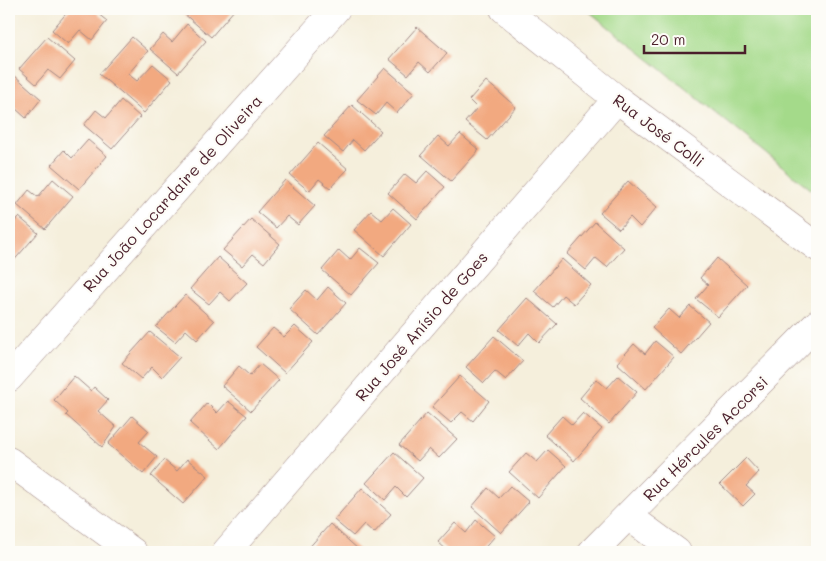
<svg xmlns="http://www.w3.org/2000/svg" width="826" height="561" font-family="Mali,sans-serif">
<style>
.green{fill:#a4da8a;stroke:#777c5a}
.building{fill:#f2a980}
.lines{fill:none;stroke-linecap:round;stroke-linejoin:round}
.minor-casing{stroke:#a08784;stroke-width:29}
.minor{stroke:#fff;stroke-width:28}
.labels{text-anchor:middle;dominant-baseline:central;stroke-width:4.5;stroke-linejoin:round;paint-order:stroke}
.street-label{font-size:16px;fill:#4a1f2b;stroke:#fdfcf7}
</style>
<rect width="100%" height="100%" fill="#fdfcf7"/>
<filter id="ink" filterUnits="userSpaceOnUse"><feTurbulence type="fractalNoise" baseFrequency=".02" numOctaves="2"/><feDisplacementMap in="SourceGraphic" scale="10" xChannelSelector="R" yChannelSelector="G"/><feConvolveMatrix kernelMatrix="1 2 1 2 8 2 1 2 1" color-interpolation-filters="sRGB"/></filter>
<filter id="wash" filterUnits="userSpaceOnUse"><feTurbulence type="fractalNoise" baseFrequency=".0096" numOctaves="4" result="noise"/><feDisplacementMap in="SourceGraphic" scale="20" xChannelSelector="R" yChannelSelector="G"/><feGaussianBlur stdDeviation="1.12" result="paint"/><feColorMatrix in="noise" values="0 0 0 0 0 0 0 0 0 0 0 0 0 0 0 0 0 1.4 0 .05"/><feComposite in="paint" operator="in"/></filter>
<g filter="url(#wash)">
<rect width="100%" height="100%" fill="#f5efdc"/>
<path class="green" d="M586,9H817V194Z"/>
<g id="blocks">
<path class="building" d="M70,9H92L107,21L92,40L80,30L68,44L52,30Z
M186,9H235L211,37L183,13Z
M187,24L206,41L178,73L150,49L163,34L172,42Z
M417,27L447,53L430,72L419,62L408,75L389,59Z
M47,37L75,61L60,79L48,70L36,84L19,69Z
M132,37L148,51L128,74L137,81L153,64L172,80L144,113L99,74Z
M385,68L414,93L397,113L386,103L376,115L357,100Z
M14,75L41,99L26,118L15,108L9,115V81Z
M486,81L516,107L487,140L465,122L477,108L469,100Z
M121,100L140,117L112,149L84,125L96,110L106,118Z
M352,105L381,131L364,150L353,140L343,152L324,136Z
M460,134L479,150L451,181L421,155L438,136L449,146Z
M88,140L107,156L79,189L51,165L64,150L72,158Z
M318,143L348,169L330,188L319,179L309,191L290,175Z
M427,171L445,187L417,219L388,193L405,174L416,183Z
M53,179L73,196L45,229L17,205L29,190L38,197Z
M285,180L315,206L298,225L287,216L276,228L257,212Z
M628,181L657,207L640,227L630,217L619,229L600,213Z
M393,208L411,224L384,256L354,230L371,211L382,220Z
M19,217L38,233L10,265L9,228Z
M251,219L280,244L264,263L253,254L242,266L223,250Z
M595,222L624,248L607,267L596,258L586,270L567,254Z
M360,248L379,263L351,295L322,270L339,250L350,260Z
M218,257L247,283L230,301L220,292L209,304L190,289Z
M717,258L747,285L718,317L696,299L708,285L700,278Z
M562,259L591,285L574,304L563,295L553,307L534,291Z
M328,287L346,303L318,335L289,309L306,290L317,300Z
M185,295L214,321L197,340L186,330L175,342L156,327Z
M527,298L557,324L539,343L529,333L518,346L499,330Z
M690,306L709,322L681,354L652,328L669,309L679,318Z
M295,326L313,342L285,373L256,347L273,328L284,337Z
M150,332L180,357L162,377L152,367L141,379L122,363Z
M494,336L523,361L506,380L495,371L484,383L466,367Z
M655,341L674,357L646,389L617,363L634,344L645,354Z
M260,364L279,380L251,411L222,386L239,366L250,376Z
M74,376L91,391L94,387L108,400L98,411L116,427L102,447L66,415L68,413L54,400Z
M460,376L489,401L473,421L462,412L451,423L432,407Z
M618,376L637,392L609,424L580,398L596,379L607,388Z
M228,401L247,416L219,449L190,423L207,403L217,413Z
M427,413L457,439L439,458L429,449L418,461L399,445Z
M583,413L602,429L574,461L545,435L562,416L572,425Z
M132,416L149,431L139,442L157,457L143,474L108,444Z
M548,450L566,466L538,498L509,472L526,453L537,462Z
M394,452L423,478L406,497L396,487L385,500L366,483Z
M746,458L759,472L746,486L755,494L743,506L720,484Z
M187,459L208,476L183,504L151,476L164,460L177,471Z
M510,486L529,502L501,533L472,507L488,488L499,498Z
M362,488L391,514L374,533L364,524L353,536L334,520Z
M476,520L495,536L481,552H449L438,542L455,523L466,533Z
M330,524L359,550L357,552H305Z"/>
</g>
</g>
<g filter="url(#ink)">
<use href="#blocks" fill-opacity="0" stroke="#a08784" stroke-width="1"/>
<g class="lines">
<defs>
<path id="minor" d="M504,9L617,99L817,247
M9,378L336,9
M9,461L133,552
M628,516L677,552
M226,552L617,99
M592,552L817,324"/>
</defs>
<use href="#minor" class="minor-casing"/>
<use href="#minor" class="minor"/>
</g>
</g>
<g class="labels">
<g class="street-label">
<text transform="translate(659 130) rotate(37)">Rua José Colli</text>
<text transform="translate(172 193) rotate(-48)">Rua João Locardaire de Oliveira</text>
<text transform="translate(421 326) rotate(-49)">Rua José Anísio de Goes</text>
<text transform="translate(705 438) rotate(-45)">Rua Hércules Accorsi</text>
</g>
</g>
<rect width="826" height="561" fill="none" stroke="#fdfcf7" stroke-width="30"/>
<path d="M644 45v8h101v-8" fill="none" stroke="#4a1f2b" stroke-width="2.5"/>
<text x="651" y="45" font-size="15" fill="#4a1f2b" stroke="#fdfcf7" stroke-width="4" paint-order="stroke">20 m</text>
</svg>
